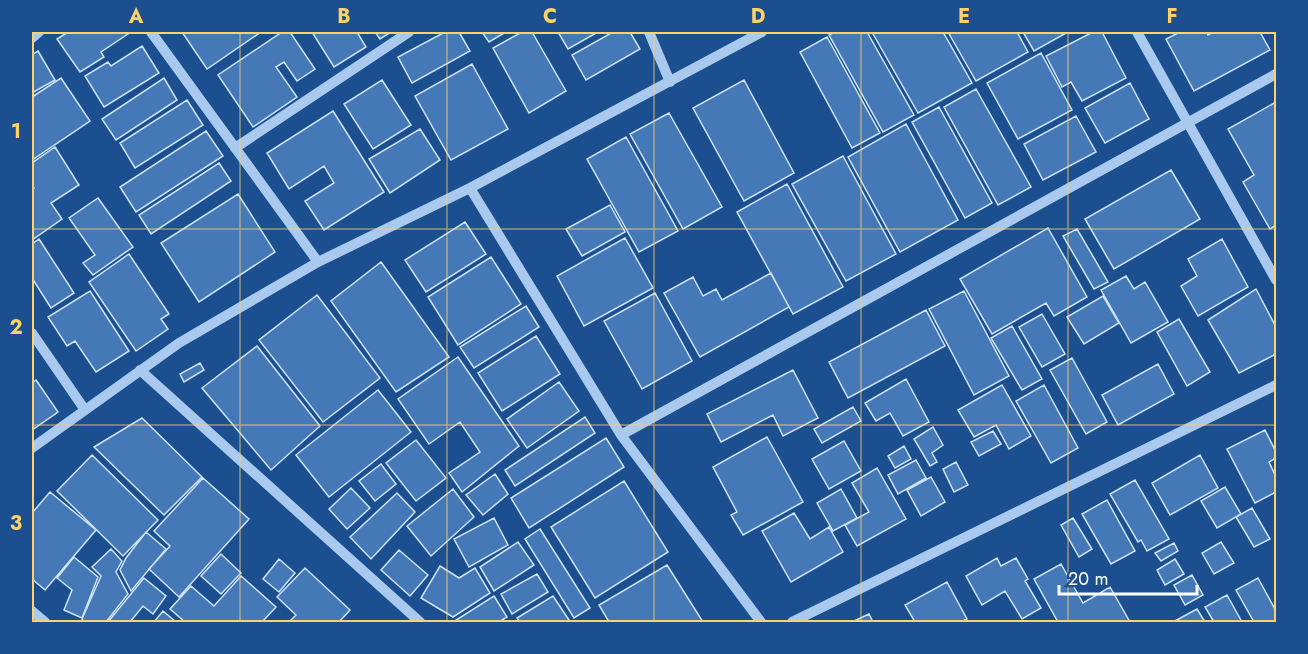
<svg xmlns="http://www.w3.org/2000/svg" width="1308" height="654" font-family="Jost,sans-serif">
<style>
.building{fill:#4478b7;stroke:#cfe3fa;stroke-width:1.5}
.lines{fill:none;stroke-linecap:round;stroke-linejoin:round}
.minor{stroke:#a9c9ee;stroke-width:10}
.grid{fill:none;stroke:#ffd166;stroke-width:1.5;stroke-opacity:0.55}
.neatline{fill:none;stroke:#ffd166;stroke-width:2}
.grid-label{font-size:20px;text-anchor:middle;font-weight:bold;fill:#ffd166}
</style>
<rect width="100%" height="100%" fill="#1b4f8f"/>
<path class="building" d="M68,32H126L128,34L101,52L104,57L80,72L57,39Z
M182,32H261L207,69Z
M282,32H290L315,69L297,81L284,62L276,67L297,97L253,127L218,75Z
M312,32H357L366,47L334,67Z
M375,32H391L380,39Z
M445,32H459L470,51L412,83L398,57Z
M482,32H506L489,42Z
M522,32H532L566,91L529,113L493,48Z
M558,32H598L568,49Z
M613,32H630L640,49L586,80L572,55Z
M835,32H867L914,115L883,132L829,35Z
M872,32H943L972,83L918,113Z
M948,32H1017L1028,52L976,81Z
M1023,32H1068L1034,51Z
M1093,32H1102L1126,78L1082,101L1071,82L1062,87L1046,56Z
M1180,32H1207L1208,35L1214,32H1260L1270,50L1194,91L1166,39Z
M827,37L880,133L852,148L800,52Z
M142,46L159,73L104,107L85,76L108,62L111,66Z
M38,51L55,80L32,93V55Z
M1041,53L1072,110L1018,139L987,83Z
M472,64L508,129L451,160L415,96Z
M61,78L90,121L32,160V97Z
M164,78L177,100L116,140L102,119Z
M382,80L411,125L373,149L344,104Z
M744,80L794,173L744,201L693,108Z
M1130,83L1149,119L1105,143L1085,108Z
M976,89L1031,187L998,205L944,107Z
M187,100L203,125L135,168L120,143Z
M1276,102V225L1270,229L1243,182L1254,175L1228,129Z
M939,107L992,203L965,218L912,122Z
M333,111L384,192L324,230L305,201L334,183L324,166L289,189L267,153Z
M669,113L722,207L683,229L630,134Z
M1076,116L1096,152L1043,180L1024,144Z
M906,124L958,220L900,252L848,157Z
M420,129L440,160L390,193L369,159Z
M206,131L223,156L136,212L120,187Z
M626,137L678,231L639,252L587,159Z
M55,147L79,185L51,203L62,219L32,240V190L34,188L32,185V163Z
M843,156L896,254L846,281L792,184Z
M219,163L231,181L151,234L139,215Z
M1171,170L1200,219L1114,269L1085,219Z
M787,184L843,287L793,314L737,212Z
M238,194L275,252L199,302L161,243Z
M98,198L133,247L93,275L83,263L95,255L69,218Z
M610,205L625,232L582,256L566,229Z
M465,222L486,254L426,292L405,260Z
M1048,228L1087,297L1054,316L1046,303L992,334L960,279Z
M1077,229L1108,282L1094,289L1063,236Z
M625,238L653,288L584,326L557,276Z
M39,239L74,293L51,308L32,278V244Z
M1222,239L1248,287L1198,316L1181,286L1197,276L1188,259Z
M129,254L169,314L161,319L168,329L136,351L89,282Z
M491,257L521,304L458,345L428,297Z
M381,262L449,357L396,392L331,301Z
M771,273L789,307L700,357L664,293L693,277L703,296L716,289L722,300Z
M1126,276L1134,289L1145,282L1168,322L1131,343L1101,290Z
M1256,289L1276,327V354L1239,373L1208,320Z
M90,291L129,351L96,372L75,341L67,346L48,317Z
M964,291L1009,376L974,395L929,309Z
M655,293L692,361L642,389L604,321Z
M317,295L380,378L323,422L259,340Z
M1103,296L1119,323L1084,344L1067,317Z
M526,306L539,327L474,368L460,347Z
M926,310L945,346L848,398L829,362Z
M1042,314L1065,354L1042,367L1019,327Z
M1179,319L1210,372L1187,386L1157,332Z
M1012,326L1042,379L1022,390L991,338Z
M536,336L560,374L502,411L478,373Z
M257,346L320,426L271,470L202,388Z
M458,357L519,446L462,492L449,473L480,452L460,422L429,444L398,399Z
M1072,358L1107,422L1086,434L1050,370Z
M200,363L204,370L184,382L180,374Z
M1158,364L1174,394L1118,425L1102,395Z
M793,370L818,418L783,436L773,415L721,442L707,414Z
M906,379L929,422L903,436L890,413L876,421L865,403Z
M36,380L58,412L32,430V383Z
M559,382L579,411L527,448L507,419Z
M1002,385L1031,436L1009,449L996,425L974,437L958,410Z
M1044,385L1078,448L1051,463L1016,401Z
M378,390L411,432L329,497L296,455Z
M853,407L861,421L822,443L814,429Z
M585,417L595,433L515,486L505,470Z
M142,418L202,477L164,515L94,447Z
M933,427L943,445L932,453L937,462L930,466L914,439Z
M1265,430L1276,452V458L1269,462L1276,477V492L1255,503L1227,449Z
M993,431L1001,444L979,456L971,442Z
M767,437L803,502L743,535L731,515L737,512L713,467Z
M606,438L624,467L529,528L511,498Z
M416,440L446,478L416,501L386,463Z
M844,441L861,471L829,489L812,459Z
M904,446L911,459L895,468L888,456Z
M92,455L158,520L123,556L57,491Z
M1200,455L1218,488L1170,515L1152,483Z
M916,460L926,478L898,494L888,475Z
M956,462L968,485L954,492L943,469Z
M381,464L396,484L375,501L359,481Z
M877,468L906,519L857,546L845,525L869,512L852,483Z
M495,474L508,494L483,515L466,495Z
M931,477L945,502L921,516L907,490Z
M203,478L249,519L179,597L149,569L170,546L154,531Z
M1135,480L1169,539L1147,551L1141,540L1138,542L1110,494Z
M624,481L668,552L595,598L551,527Z
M1225,487L1241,514L1217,528L1201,501Z
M351,488L370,508L347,529L329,509Z
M453,489L474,517L431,556L407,526Z
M841,489L857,518L833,531L817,503Z
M50,492L96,530L45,590L32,579V513Z
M397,493L415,512L371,559L350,537Z
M1107,500L1135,551L1111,564L1082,514Z
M1252,508L1270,539L1254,547L1236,517Z
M794,513L810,539L829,527L843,552L791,582L762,531Z
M494,518L508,545L469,567L454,539Z
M1073,518L1092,549L1079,557L1061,525Z
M540,529L590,608L574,618L525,539Z
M146,532L166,549L131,591L120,570L126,558Z
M518,542L534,565L494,591L480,567Z
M1221,542L1234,563L1214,574L1202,553Z
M1174,543L1178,551L1161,561L1155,553Z
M111,549L122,561L116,572L128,594L106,622H84L82,619L101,576L92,567Z
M399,550L428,575L410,596L381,570Z
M221,554L241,573L221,594L201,576Z
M74,557L98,577L82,618L64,610L72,590L57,578Z
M997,558L1001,566L1016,558L1028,579L1025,581L1041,608L1022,619L1005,591L982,605L966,576Z
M279,559L295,573L279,592L263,579Z
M1175,559L1184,574L1165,585L1157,570Z
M1061,564L1083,603L1110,587L1130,622H1058L1034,579Z
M667,565L703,622H609L599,605Z
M440,566L459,578L475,568L490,593L453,617L421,598Z
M305,568L350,610L339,622H289L296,615L277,597Z
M537,574L548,592L512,614L501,594Z
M1192,575L1203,595L1185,605L1174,585Z
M241,576L276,607L262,622H185L170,609L191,586L214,606Z
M144,578L166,596L153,614L143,606L130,622H108Z
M1258,578L1276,611V622H1254L1236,590Z
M947,582L967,619L961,622H915L905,605Z
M1227,595L1242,622H1214L1205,607Z
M494,596L507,617L499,622H453Z
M553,596L569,620L564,622H520L517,618Z
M1197,609L1205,622H1173Z
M163,611L176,622H154Z
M869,614L873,622H852Z"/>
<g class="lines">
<path class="minor" d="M151,32L318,262
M649,32L670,82
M1137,32L1276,280
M32,38L39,32
M235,148L409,32
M470,188L621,435L761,622
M32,333L85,410
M140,370L420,622
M621,435L1276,74
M32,448L179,343L318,262L470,188L762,32
M32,611L45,622
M792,622L1276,385"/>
</g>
<path class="grid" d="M240,32V622M447,32V622M654,32V622M861,32V622M1068,32V622M32,229H1276M32,425H1276"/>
<rect width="1308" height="654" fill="none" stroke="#1b4f8f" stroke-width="66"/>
<path d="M1059 585v9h138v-9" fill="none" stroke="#ffffff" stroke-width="3"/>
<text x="1068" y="585" font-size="18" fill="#ffffff" stroke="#1b4f8f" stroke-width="4.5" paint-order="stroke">20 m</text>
<rect x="33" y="33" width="1242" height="588" class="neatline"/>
<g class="grid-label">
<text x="136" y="23">A</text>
<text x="344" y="23">B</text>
<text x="550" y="23">C</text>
<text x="758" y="23">D</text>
<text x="964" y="23">E</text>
<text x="1172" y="23">F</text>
<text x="16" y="138">1</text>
<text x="16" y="334">2</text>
<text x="16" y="530">3</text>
</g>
</svg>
